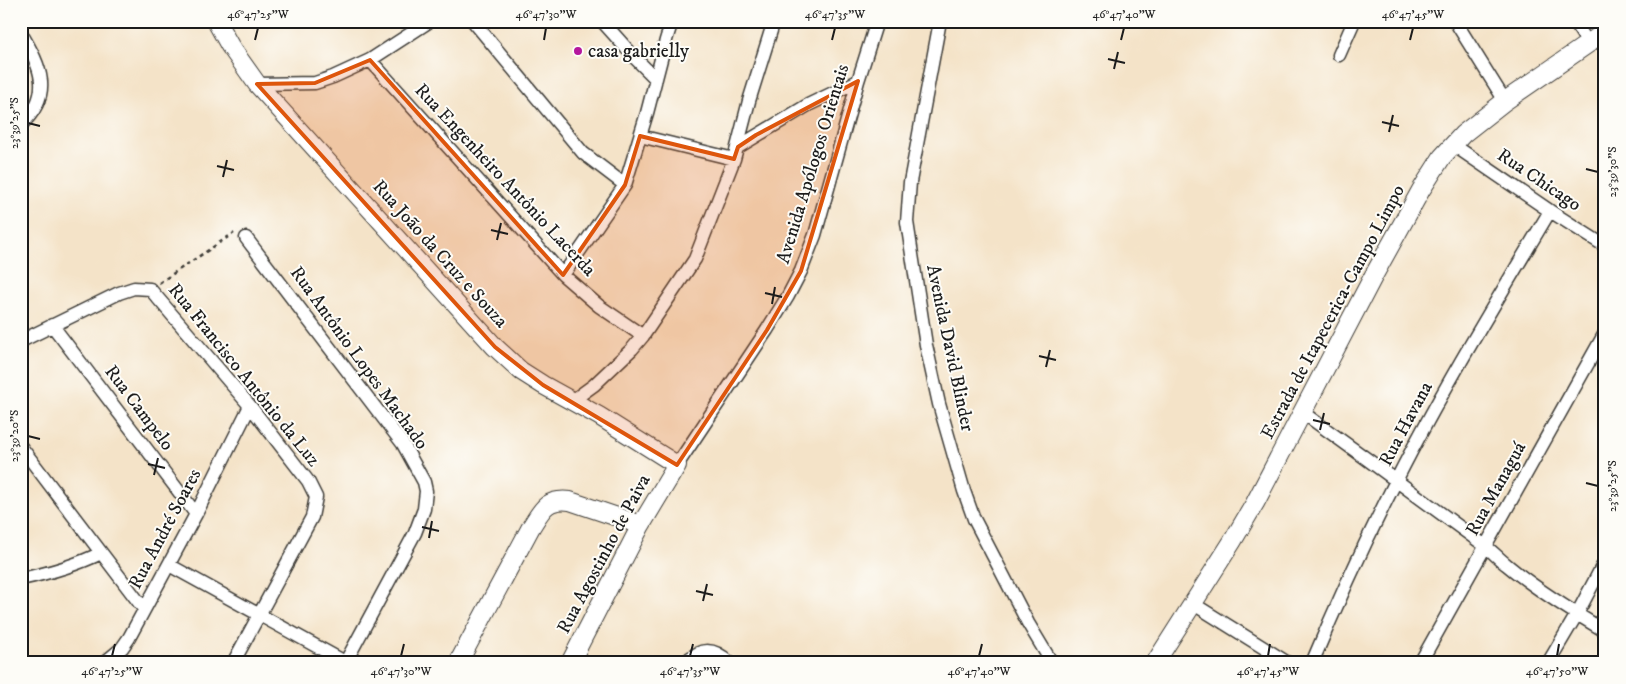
<svg xmlns="http://www.w3.org/2000/svg" width="1626" height="684" font-family="'IM FELL DW Pica',serif">
<style>
.lines{fill:none;stroke-linecap:round;stroke-linejoin:round}
.street-casing{stroke:#3c3a36;stroke-width:15}
.secondary-casing{stroke:#3c3a36;stroke-width:20}
.path{stroke:#3c3a36;stroke-width:2.5;stroke-dasharray:4 4;stroke-linecap:butt}
.street{stroke:#fff;stroke-width:12}
.secondary{stroke:#fff;stroke-width:18}
.marked{fill:#de560d;fill-opacity:0.2;stroke:#de560d;stroke-width:4;stroke-linejoin:round}
.ticks{fill:none;stroke:#1c1c1c;stroke-width:2}
.poi-dot{fill:#b5179e;stroke:#fdfcf7;stroke-width:2}
.labels{text-anchor:middle;dominant-baseline:central;stroke-width:4;stroke-linejoin:round;paint-order:stroke}
.poi-label{font-size:19px;fill:#1c1c1c;stroke:#fdfcf7;text-anchor:start}
.street-label{font-size:19px;fill:#1c1c1c;stroke:#fdfcf7}
.neatline{fill:none;stroke:#1c1c1c;stroke-width:2}
.ticks-label{font-size:12px;text-anchor:middle;fill:#1c1c1c}
</style>
<rect width="100%" height="100%" fill="#fdfcf7"/>
<filter id="ink" filterUnits="userSpaceOnUse"><feTurbulence type="fractalNoise" baseFrequency=".02" numOctaves="2"/><feDisplacementMap in="SourceGraphic" scale="10" xChannelSelector="R" yChannelSelector="G"/><feConvolveMatrix kernelMatrix="1 2 1 2 8 2 1 2 1" color-interpolation-filters="sRGB"/></filter>
<filter id="wash" filterUnits="userSpaceOnUse"><feTurbulence type="fractalNoise" baseFrequency=".0096" numOctaves="4" result="noise"/><feDisplacementMap in="SourceGraphic" scale="20" xChannelSelector="R" yChannelSelector="G"/><feGaussianBlur stdDeviation="1.12" result="paint"/><feColorMatrix in="noise" values="0 0 0 0 0 0 0 0 0 0 0 0 0 0 0 0 0 1.4 0 .05"/><feComposite in="paint" operator="in"/></filter>
<g filter="url(#wash)">
<rect width="100%" height="100%" fill="#f4e3c8"/>
</g>
<g filter="url(#ink)">
<g class="lines">
<defs>
<path id="street" d="M473,21L583,153L625,185
M602,21L636,59L656,79
M940,21L910,182L907,222L926,345L939,404L964,491L974,519L1028,623L1052,663
M1455,21L1505,101
M1574,21L1588,43
M21,33C41,67 54,94 21,125
M1339,55L1354,21
M370,60L563,275L599,306L643,336
M257,84L315,83L333,77L370,60L430,21
M640,136L734,159
M1452,144L1550,211L1605,246
M738,147L808,105L858,81
M246,238L403,444L424,482L426,491L424,509L415,533L345,663
M563,275L625,185L647,113L666,40L672,21
M52,325L196,514
M21,341L119,293L134,288L150,289L250,406L308,481L316,497L312,517L233,663
M572,401L594,385L632,349L643,336L695,259L734,159L749,101L774,21
M1302,412C1363,456 1423,500 1484,545C1492,551 1499,559 1507,565C1537,590 1571,611 1605,631
M21,447L144,609
M677,465L767,330L788,296L801,271L815,235L858,81L877,21
M169,565L345,662
M21,579C49,573 75,566 101,553
M1192,603L1288,663
M104,663L122,648L129,638L196,514L250,406
M685,663C700,647 714,647 730,663
M1312,663C1338,601 1366,540 1396,481C1443,388 1497,300 1550,211
M1420,663L1605,333
M1548,663L1577,614L1605,561"/>
<path id="secondary" d="M216,21L230,46L257,84L495,347L521,371L543,385L599,416L677,465L641,525L570,663
M458,663L531,527C542,510 546,498 570,501L641,525
M1155,663L1232,542L1255,503L1374,275L1421,190L1442,157L1463,134L1505,101L1605,32"/>
</defs>
<use href="#street" class="street-casing"/>
<use href="#secondary" class="secondary-casing"/>
<path class="path" d="M159,283L234,233
M360,659L368,663"/>
<use href="#street" class="street"/>
<use href="#secondary" class="secondary"/>
</g>
</g>
<path class="marked" d="M370,60L563,275L625,185L640,136L734,159L738,147L756,135L858,81L801,271L767,330L677,465L543,385L495,347L257,84L315,83Z"/>
<path class="ticks" d="M255,40L258,28M544,40L546,28M832,40L835,28M1121,40L1124,28M1410,40L1413,28M1108,59L1125,63M1114,69L1118,52M1382,122L1399,126M28,123L40,126M1389,132L1393,115M217,166L234,170M1586,169L1598,172M223,177L227,160M491,230L508,234M497,240L501,223M765,293L782,297M772,304L775,287M1039,356L1056,360M1046,367L1050,350M1313,420L1330,424M1320,430L1324,413M28,436L40,439M148,464L165,468M154,475L158,458M1586,483L1598,486M422,527L439,531M429,538L432,521M696,591L713,595M703,601L707,584M112,656L115,644M401,656L404,644M690,656L693,644M979,656L982,644M1268,656L1270,644M1557,656L1559,644"/>
<circle class="poi-dot" cx="578" cy="51" r="5"/>
<g class="labels">
<g class="poi-label">
<text x="588" y="51">casa gabrielly</text>
</g>
<g class="street-label">
<text transform="translate(813 164) rotate(-73)">Avenida Apólogos Orientais</text>
<text transform="translate(505 180) rotate(47)">Rua Engenheiro Antônio Lacerda</text>
<text transform="translate(1539 180) rotate(34)">Rua Chicago</text>
<text transform="translate(440 254) rotate(48)">Rua João da Cruz e Souza</text>
<text transform="translate(1333 312) rotate(-62)">Estrada de Itapecerica-Campo Limpo</text>
<text transform="translate(950 348) rotate(78)">Avenida David Blinder</text>
<text transform="translate(359 358) rotate(54)">Rua Antônio Lopes Machado</text>
<text transform="translate(244 375) rotate(51)">Rua Francisco Antônio da Luz</text>
<text transform="translate(139 408) rotate(53)">Rua Campelo</text>
<text transform="translate(1406 424) rotate(-62)">Rua Havana</text>
<text transform="translate(1496 489) rotate(-61)">Rua Managuá</text>
<text transform="translate(165 529) rotate(-62)">Rua André Soares</text>
<text transform="translate(604 554) rotate(-62)">Rua Agostinho de Paiva</text>
</g>
</g>
<rect width="1626" height="684" fill="none" stroke="#fdfcf7" stroke-width="55"/>
<rect x="28" y="28" width="1570" height="628" class="neatline"/>
<g class="ticks-label">
<text x="258" y="18">46°47'25"W</text>
<text x="546" y="18">46°47'30"W</text>
<text x="835" y="18">46°47'35"W</text>
<text x="1124" y="18">46°47'40"W</text>
<text x="1413" y="18">46°47'45"W</text>
<text transform="translate(14 123) rotate(-90)" y="4">23°39'25"S</text>
<text transform="translate(1612 172) rotate(-90)" y="4">23°39'30"S</text>
<text transform="translate(14 436) rotate(-90)" y="4">23°39'20"S</text>
<text transform="translate(1612 486) rotate(-90)" y="4">23°39'25"S</text>
<text x="112" y="675">46°47'25"W</text>
<text x="401" y="675">46°47'30"W</text>
<text x="690" y="675">46°47'35"W</text>
<text x="979" y="675">46°47'40"W</text>
<text x="1268" y="675">46°47'45"W</text>
<text x="1557" y="675">46°47'50"W</text>
</g>
</svg>
